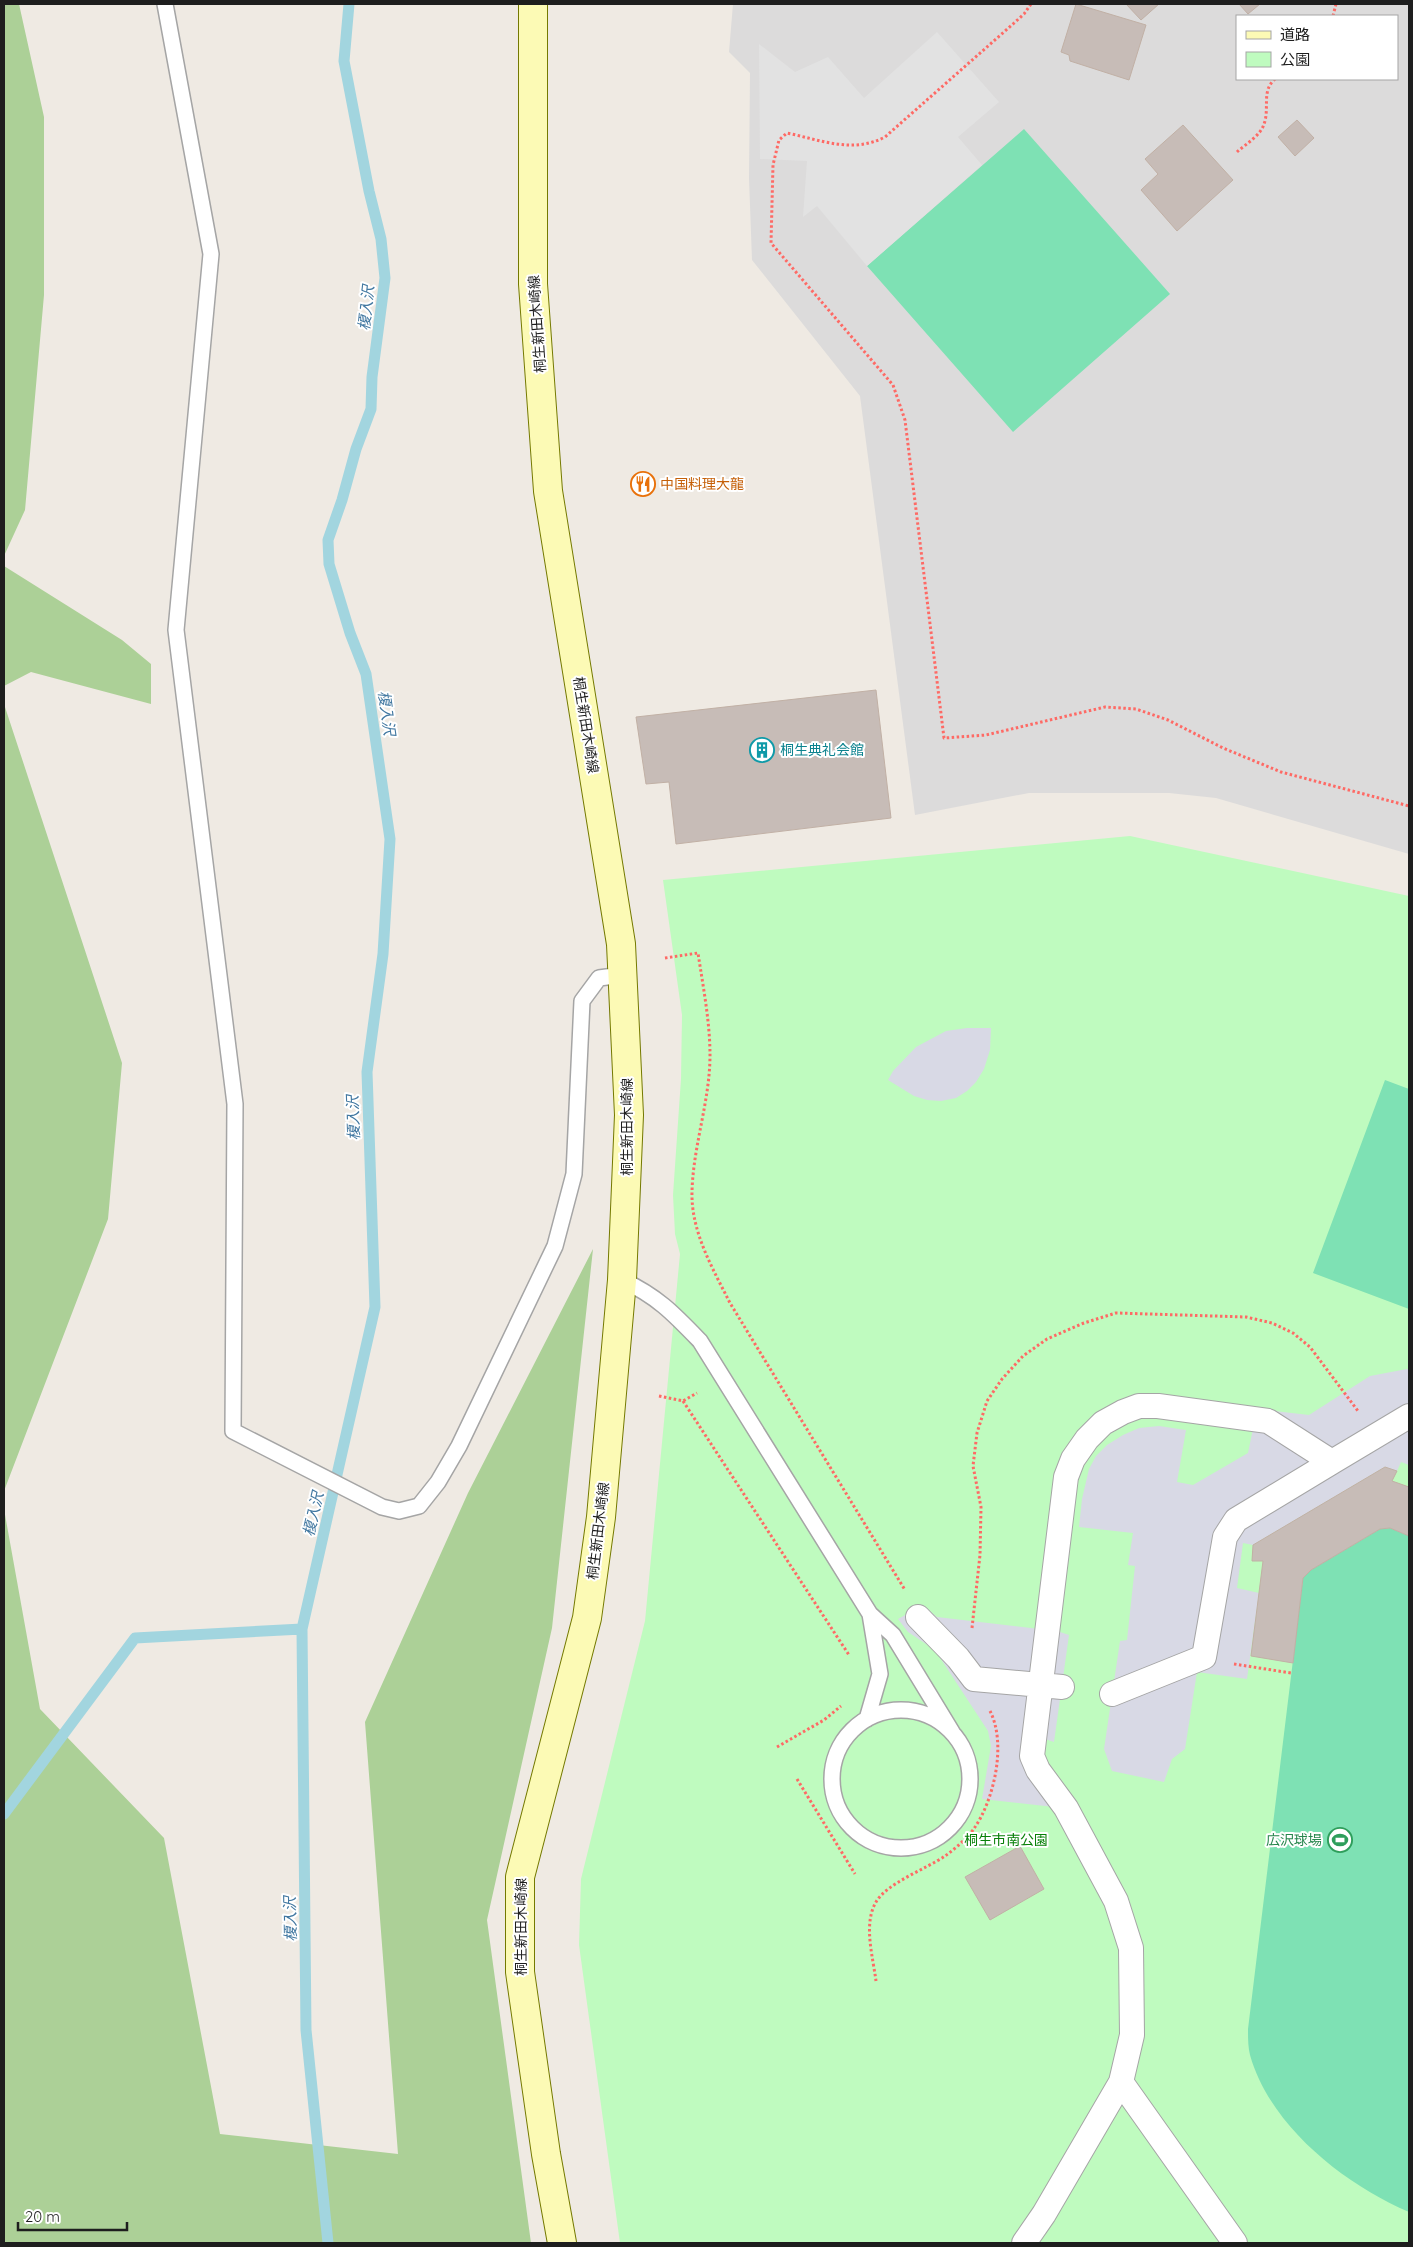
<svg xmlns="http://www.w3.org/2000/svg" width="1413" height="2247" font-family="Quicksand,'Noto Sans JP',sans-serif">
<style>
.residential{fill:#dcdbdb;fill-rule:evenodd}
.forest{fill:#acd097}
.park{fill:#bffbbf}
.pitch{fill:#7ee1b4}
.parking{fill:#e2e2e2}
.plaza{fill:#d8d9e5}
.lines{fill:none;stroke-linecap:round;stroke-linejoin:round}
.stream{stroke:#a2d5df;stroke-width:11}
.building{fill:#c7bcb7;stroke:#c1b0a5}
.service-casing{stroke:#a5a5a5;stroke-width:18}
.pedestrian-casing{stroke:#a5a5a5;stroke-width:26}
.secondary-casing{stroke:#747901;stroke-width:30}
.path{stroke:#fe6a65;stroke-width:3;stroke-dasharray:2.5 2.5;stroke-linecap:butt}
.service{stroke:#fff;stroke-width:15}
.pedestrian{stroke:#fff;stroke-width:24}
.secondary{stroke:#fcfab5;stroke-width:28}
.labels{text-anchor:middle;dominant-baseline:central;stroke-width:4;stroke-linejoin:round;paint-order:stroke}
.street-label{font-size:14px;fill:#1e1e1e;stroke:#fff}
.food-label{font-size:14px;fill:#c56008;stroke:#fff;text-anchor:start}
.culture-label{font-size:14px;fill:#0d838f;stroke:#fff;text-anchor:start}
.park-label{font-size:14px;fill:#088009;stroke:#fff}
.leisure-label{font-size:14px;fill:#27864d;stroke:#fff;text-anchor:end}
.water-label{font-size:15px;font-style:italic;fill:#4278a1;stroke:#fff}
</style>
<rect width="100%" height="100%" fill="#efeae3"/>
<path class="residential" d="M733,4H1409V854L1216,798L1169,793H1029L915,815L860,396L752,260L749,178L750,73L729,52ZM1237,16H1397V79H1237Z"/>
<path class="forest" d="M4,4H19L44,117V295L25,510L4,556Z
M4,566L122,640L151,664V704L31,672L4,686Z
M4,704L122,1063L108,1219L4,1491Z
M593,1249L552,1628L487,1920L531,2243H4V1509L40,1709L164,1838L220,2134L398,2154L365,1722L468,1493Z"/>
<path class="park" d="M1130,836L1409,896V2243H620L579,1945L581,1879L645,1621L680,1254L675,1234L673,1195L681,1079L682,1015L663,880Z"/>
<path class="pitch" d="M1024,129L1170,294L1013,432L867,266Z
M1385,1080L1409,1089V1309L1313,1273Z
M1390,1528L1409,1536V2212C1344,2184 1270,2126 1250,2055C1248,2047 1248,2037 1248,2029L1303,1578L1311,1570L1380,1529Z"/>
<path class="parking" d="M937,32L999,102L958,137L982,165L867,266L817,206L803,217L807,161L760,159L759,44L795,72L828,57L864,98Z"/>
<path class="plaza" d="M967,1028H991L990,1050L984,1069L976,1082L967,1091L956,1098L941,1101L927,1100L914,1096L888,1080L893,1071L916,1047L946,1031Z
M1407,1369L1409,1370V1465L1401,1462L1397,1471L1385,1467L1253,1545L1243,1543L1237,1588L1259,1593L1247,1679L1197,1672L1185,1749L1172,1759L1164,1782L1112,1771L1104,1749L1120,1641L1127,1640L1135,1566L1128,1565L1133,1533L1079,1527L1082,1499L1089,1469L1096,1456L1107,1445L1123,1435L1139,1428L1159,1426L1186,1430L1177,1482L1193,1485L1248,1453L1257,1409L1309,1415L1370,1376Z
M923,1605L937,1617L1057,1631L1069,1635L1054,1742L1045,1739L1042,1757L1054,1807L982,1799L991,1746L988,1731L935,1650L908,1632L898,1619Z"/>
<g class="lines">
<path class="stream" d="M4,1814L135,1638L302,1629
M328,2243L306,2030L302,1629L375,1307L367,1072L383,954L390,839L366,674L350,633L329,564L328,540L342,500L356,449L371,409L372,377L385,278L381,239L369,191L344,61L349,4"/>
</g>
<path class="building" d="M1076,4L1146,25L1129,80L1070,61L1069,55L1061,52Z
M1126,4H1159L1141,20Z
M1239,4H1260L1248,14Z
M1297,120L1314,138L1295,156L1278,137Z
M1183,125L1233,180L1177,231L1141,190L1158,174L1145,159Z
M876,690L891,818L676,844L669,782L646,784L636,717Z
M1385,1467L1397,1471L1392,1481L1409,1487V1536L1390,1528L1380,1529L1311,1570L1303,1578L1293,1663L1251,1656L1263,1561H1252L1253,1545Z
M1020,1846L1044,1889L990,1920L965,1877Z"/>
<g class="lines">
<defs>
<path id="service" d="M165,4L211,254L176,630L235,1104L233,1431L382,1507L399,1511L419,1506L438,1482L459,1446L555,1246L574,1174L582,1001L599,978L622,975
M622,1280C657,1296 674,1314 700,1341L870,1614L893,1635L952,1732
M832 1779a69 69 0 1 1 138 0a69 69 0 1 1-138 0Z
M867,1719L880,1674L870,1614"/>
<path id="pedestrian" d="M918,1617L958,1658L974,1679L1062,1687
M1112,1694L1204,1657L1225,1537L1236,1520L1332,1462
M1121,2082L1235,2243
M1024,2243L1044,2214L1121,2082L1132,2035L1131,1948L1116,1901L1066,1808L1038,1770L1032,1756L1066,1477L1073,1459L1087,1439L1103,1423L1123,1412L1139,1406H1158L1268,1421L1332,1462L1409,1416"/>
<path id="secondary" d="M533,4V284L548,491L621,944L629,1115L622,1280L601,1517L587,1618L520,1877V1972L546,2154L562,2243"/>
</defs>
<use href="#service" class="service-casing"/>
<use href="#pedestrian" class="pedestrian-casing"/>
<use href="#secondary" class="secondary-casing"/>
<path class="path" d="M1031,4L1024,14L1013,24L885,137C852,154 821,140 787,133L779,140L773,165L771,243L893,385L905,420L944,738L986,735L1105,707L1136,709L1168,720L1223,748L1281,772L1409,806
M1333,16L1336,4
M1237,152C1246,144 1261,135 1264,124C1270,108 1261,91 1275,79
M665,958L698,953C703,986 710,1022 710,1055C710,1101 693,1146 692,1192C691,1232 713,1269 730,1303L905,1590
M659,1396L683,1401L697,1393
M683,1401L849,1655
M972,1628L980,1555L981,1507L973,1466L977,1433L987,1401L1002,1379L1023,1356L1047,1339L1084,1323L1116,1313L1246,1317L1272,1323L1293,1333L1310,1347L1358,1411
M1234,1664L1291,1673
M777,1747L824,1720L841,1706
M797,1779L855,1874
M876,1981C873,1957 863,1924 876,1902C887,1883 926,1869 945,1856C955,1849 965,1840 973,1830C994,1801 1007,1744 990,1711"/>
<use href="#service" class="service"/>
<use href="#pedestrian" class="pedestrian"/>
<use href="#secondary" class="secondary"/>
</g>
<defs>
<symbol id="restaurant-ring" viewBox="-11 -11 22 22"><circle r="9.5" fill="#fff" stroke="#e8710a" stroke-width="1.5"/><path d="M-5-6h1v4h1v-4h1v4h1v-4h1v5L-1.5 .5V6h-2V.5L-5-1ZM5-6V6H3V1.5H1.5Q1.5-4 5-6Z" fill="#e8710a"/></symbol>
<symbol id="building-ring" viewBox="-11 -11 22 22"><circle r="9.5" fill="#fff" stroke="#0f9aa8" stroke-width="1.5"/><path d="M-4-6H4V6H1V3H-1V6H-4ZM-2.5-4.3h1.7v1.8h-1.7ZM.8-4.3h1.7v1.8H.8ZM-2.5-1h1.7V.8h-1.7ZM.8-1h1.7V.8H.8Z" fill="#0f9aa8"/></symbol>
<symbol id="stadium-ring" viewBox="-11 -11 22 22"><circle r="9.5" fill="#fff" stroke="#2e9e5b" stroke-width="1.5"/><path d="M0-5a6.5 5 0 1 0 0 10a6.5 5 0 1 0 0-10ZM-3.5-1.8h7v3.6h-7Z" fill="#2e9e5b"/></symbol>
</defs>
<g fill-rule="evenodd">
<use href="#restaurant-ring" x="629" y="470" width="28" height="28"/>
<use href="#building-ring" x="748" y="736" width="28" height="28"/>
<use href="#stadium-ring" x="1326" y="1826" width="28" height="28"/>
</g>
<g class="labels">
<g class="street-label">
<text transform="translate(537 324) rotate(-94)">桐生新田木崎線</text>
<text transform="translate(586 725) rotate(81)">桐生新田木崎線</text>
<text transform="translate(627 1127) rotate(-90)">桐生新田木崎線</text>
<text transform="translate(598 1531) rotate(-83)">桐生新田木崎線</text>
<text transform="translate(521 1927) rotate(-90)">桐生新田木崎線</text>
</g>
<g class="food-label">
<text x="660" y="484">中国料理大龍</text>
</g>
<g class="culture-label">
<text x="780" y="750">桐生典礼会館</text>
</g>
<g class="park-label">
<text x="1006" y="1840">桐生市南公園</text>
</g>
<g class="leisure-label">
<text x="1322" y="1840">広沢球場</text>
</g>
<g class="water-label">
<text transform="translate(366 308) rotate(-84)">榎入沢</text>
<text transform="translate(387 713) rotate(82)">榎入沢</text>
<text transform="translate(353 1118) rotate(-92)">榎入沢</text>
<text transform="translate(313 1514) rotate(-77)">榎入沢</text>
<text transform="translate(290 1919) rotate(-91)">榎入沢</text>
</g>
</g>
<rect width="1413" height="2247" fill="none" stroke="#1e1e1e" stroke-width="10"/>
<rect x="1236" y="15" width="162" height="65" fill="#ffffff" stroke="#a5a5a5"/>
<rect x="1246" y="31" width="25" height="8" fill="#fcfab5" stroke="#a5a5a5"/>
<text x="1280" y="40" font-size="15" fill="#1e1e1e">道路</text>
<rect x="1246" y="52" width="25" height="15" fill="#bffbbf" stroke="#a5a5a5"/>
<text x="1280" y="65" font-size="15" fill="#1e1e1e">公園</text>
<path d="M18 2222v8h109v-8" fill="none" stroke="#1e1e1e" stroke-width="2.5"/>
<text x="25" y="2222" font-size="15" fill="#1e1e1e" stroke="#ffffff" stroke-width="4" paint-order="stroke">20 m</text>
</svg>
